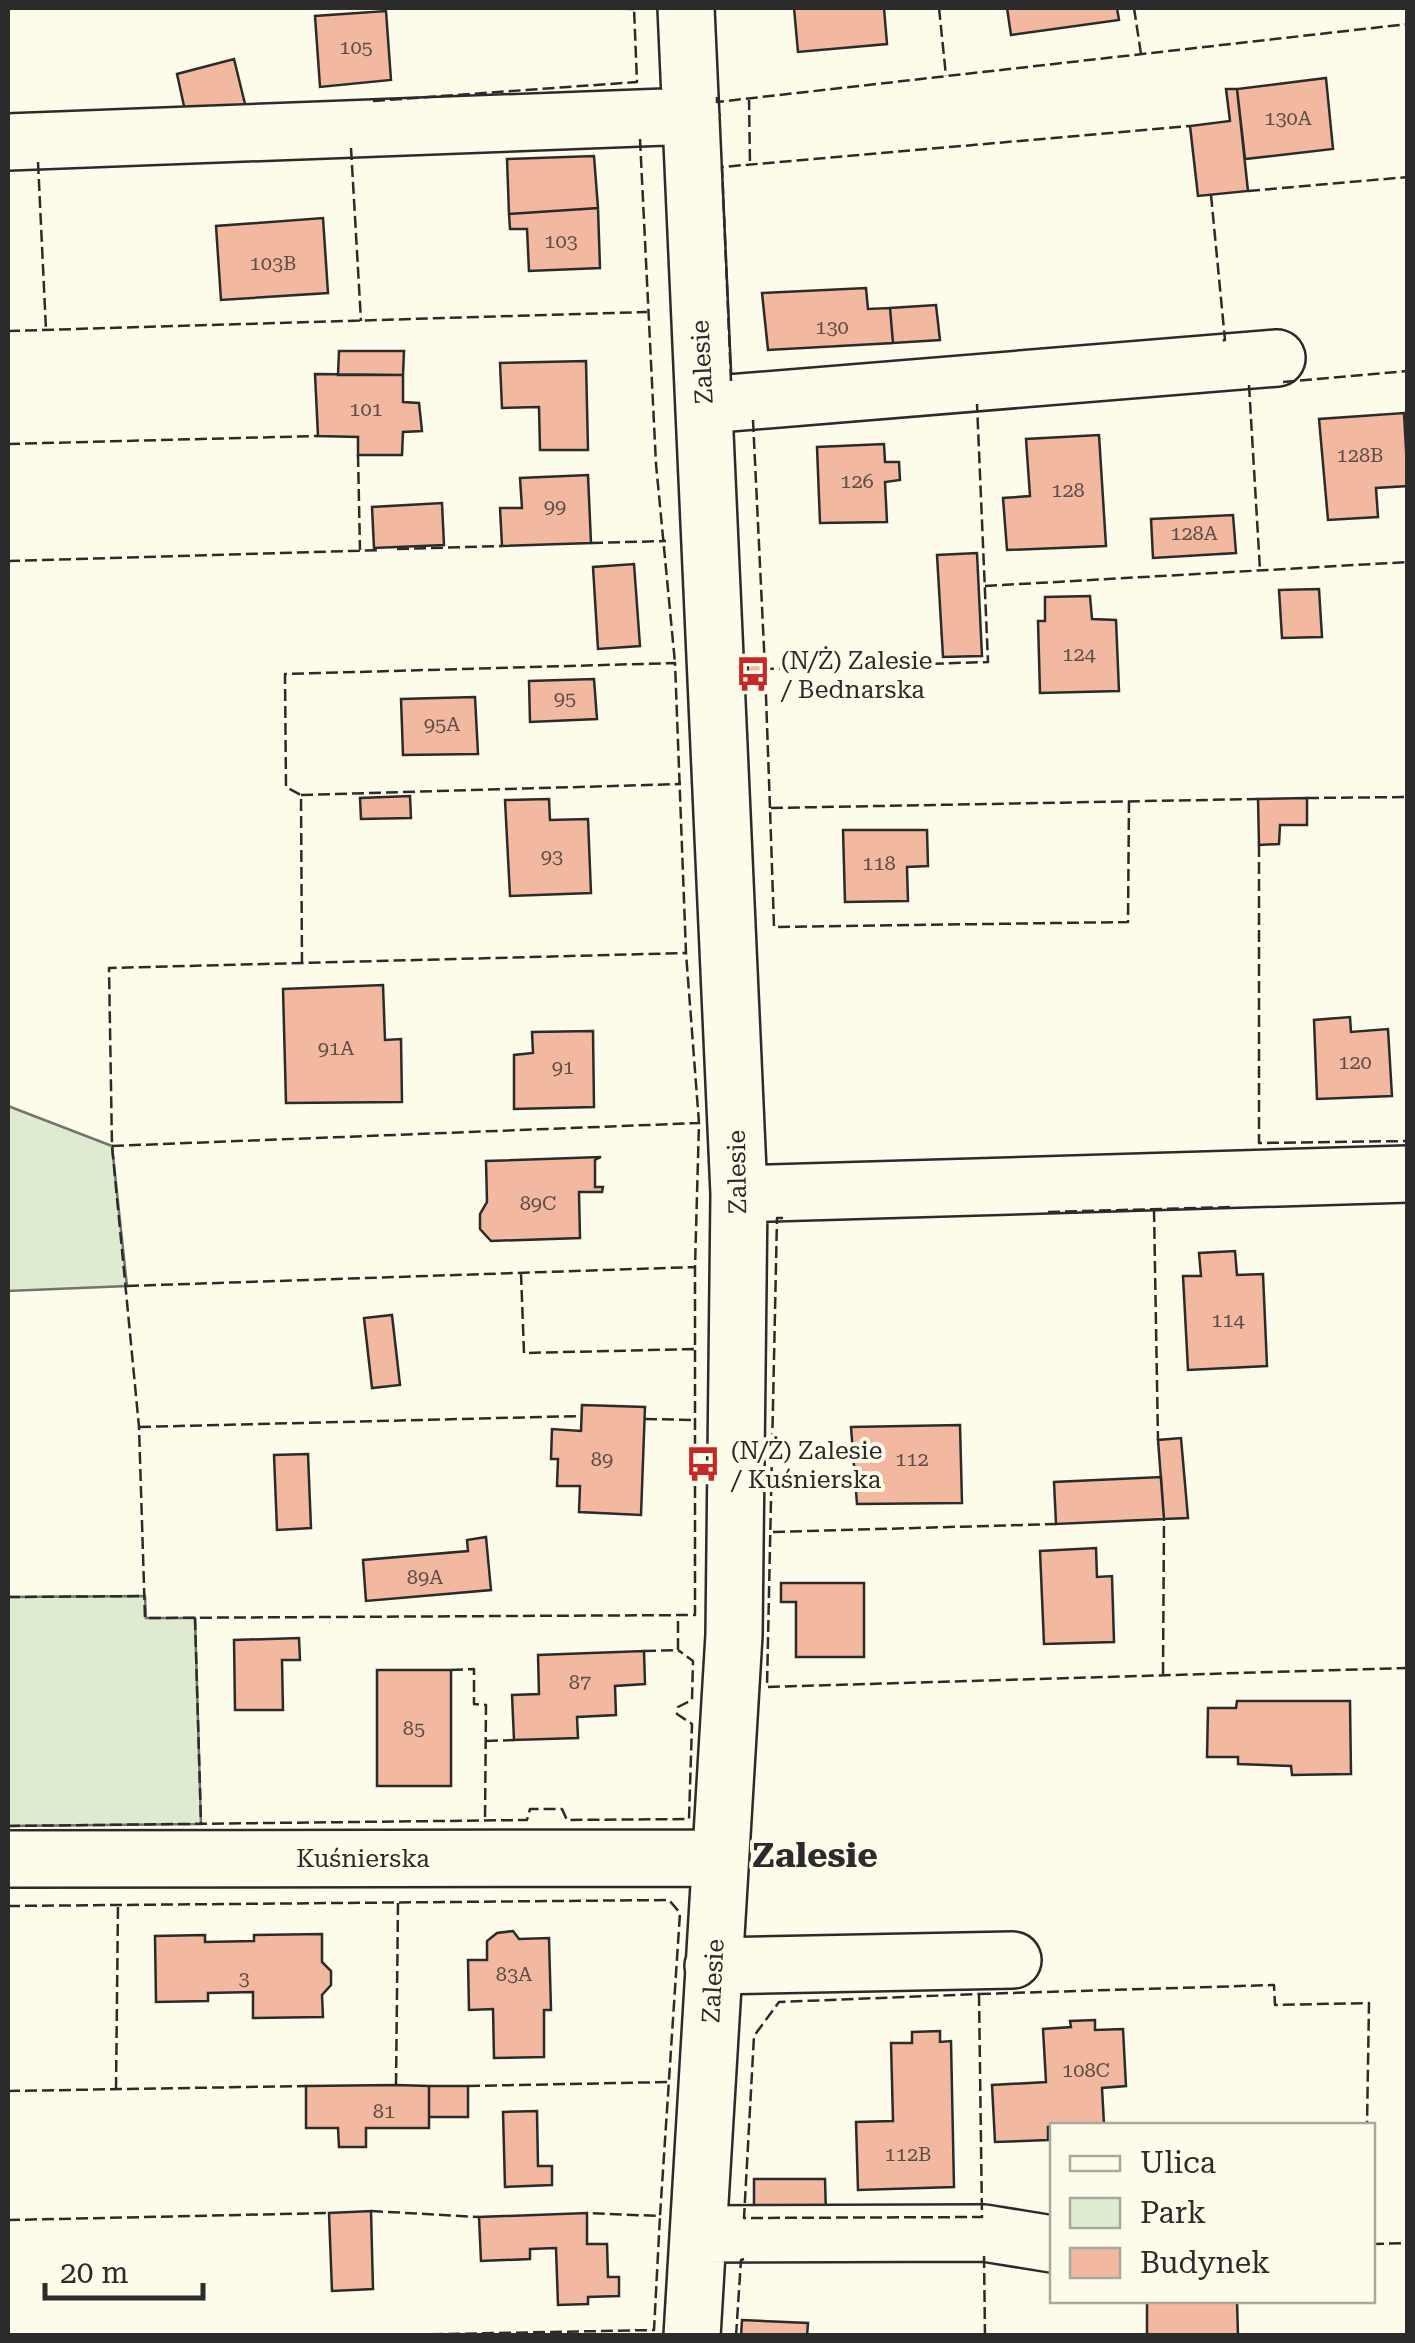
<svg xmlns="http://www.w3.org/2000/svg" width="1415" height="2343" font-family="'Roboto Serif',serif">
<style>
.green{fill:#deebd1;stroke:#74746e;stroke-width:2.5}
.building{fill:#f2b8a0;stroke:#2b2b2b;stroke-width:2.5}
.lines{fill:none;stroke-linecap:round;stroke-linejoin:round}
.minor-casing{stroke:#2b2b2b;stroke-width:60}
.minor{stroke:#fdfbea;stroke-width:55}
.fence{stroke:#2b2b2b;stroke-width:2.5;stroke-dasharray:12 5;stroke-linecap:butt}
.labels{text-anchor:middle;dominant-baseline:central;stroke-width:8;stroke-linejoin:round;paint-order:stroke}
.number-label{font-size:20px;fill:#5d4e48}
.street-label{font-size:25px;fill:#2b2b2b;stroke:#fdfbea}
.poi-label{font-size:25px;fill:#2b2b2b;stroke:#fdfbea;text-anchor:start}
.district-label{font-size:35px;font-weight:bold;fill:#2b2b2b;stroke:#fdfbea}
</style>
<rect width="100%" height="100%" fill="#fdfbea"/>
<path class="green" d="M8,1106L112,1146L127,1286L8,1291Z
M145,1596L146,1618H195L201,1824L8,1826V1597Z"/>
<path class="building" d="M794,8H884L887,44L798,52Z
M1007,8H1117L1119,20L1011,35Z
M386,11L391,80L320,87L315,16Z
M234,59L246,108L187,120L177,74Z
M1326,78L1333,149L1245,159L1237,89Z
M1226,89H1237L1248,191L1198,196L1190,126L1230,121Z
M594,156L598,208L509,214L507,159Z
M598,208L600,268L529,271L527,229H510L509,214Z
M323,218L328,293L221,300L216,226Z
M866,288L868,309L890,308L893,343L768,350L762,293Z
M936,305L940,340L893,343L890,308Z
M339,351H404L403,375H338Z
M586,361L588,450H540L539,407L502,408L500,363Z
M315,374L403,375V402L419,403L422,431L403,432L402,455H358V437L318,436Z
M1404,413L1408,486L1376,488L1378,517L1328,520L1319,419Z
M1099,435L1106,546L1007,550L1003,498L1030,496L1026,439Z
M884,444L885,462H899L900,480L885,482L887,522L820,523L817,447Z
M588,475L591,543L502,546L500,508H522L520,478Z
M442,503L444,545L374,548L372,507Z
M1233,515L1236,553L1153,558L1151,519Z
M977,553L982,656L943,657L937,555Z
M634,564L640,646L598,649L593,567Z
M1319,589L1322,637L1282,638L1279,590Z
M1090,596L1092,619L1116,620L1119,691L1040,693L1038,621H1045V597Z
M760,657L762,684L749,685L747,658Z
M594,679L597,719L530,722L529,681Z
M475,697L478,754L403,755L401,699Z
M410,796L411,818L361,819L360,798Z
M1307,798V825H1280L1279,844L1259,845L1258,799Z
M549,799L550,820L588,819L591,893L510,896L505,800Z
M843,830H927L928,866L907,867L908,901L845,902Z
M383,985L385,1040L401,1039L402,1102L286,1103L283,989Z
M1350,1017L1351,1032L1388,1029L1392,1096L1317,1099L1314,1020Z
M593,1031L594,1107L514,1109V1055L533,1053L532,1032Z
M601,1157L595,1160V1187H603L602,1192H579L580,1238L491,1241L480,1229V1214L487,1202L486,1161Z
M1235,1251L1237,1275L1263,1274L1267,1366L1188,1370L1183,1276H1201L1199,1253Z
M392,1315L400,1385L372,1388L364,1318Z
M582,1405L645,1407L641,1515L579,1512L580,1486H557L558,1459H551L552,1429L581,1431Z
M960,1425L962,1503L857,1504L851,1427Z
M1181,1438L1188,1518L1164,1519L1158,1440Z
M308,1454L311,1528L277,1530L274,1455Z
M1161,1477L1164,1519L1056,1524L1054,1482Z
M486,1537L491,1590L366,1601L363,1560L468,1551L467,1540Z
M1096,1548L1097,1577L1112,1576L1114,1642L1044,1644L1040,1551Z
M781,1583H864V1657H796V1602H781Z
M299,1638L300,1660H282L283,1710H235L234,1640Z
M644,1651L645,1684L615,1686L616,1715L577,1717L578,1738L514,1740L512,1695L539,1694L538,1655Z
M377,1670H451V1786H377Z
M1237,1701H1350L1351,1774L1292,1775L1291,1766L1238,1764V1757H1207L1208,1708H1236Z
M513,1931L519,1939L549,1938L551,2010H544V2057L494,2058L493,2009L469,2010L468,1960H487V1941L497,1933Z
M322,1934V1962L331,1971V1985L322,1995L323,2017L253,2018V1992L208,1993V2001L156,2002L155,1936L205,1935V1942L254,1941V1935Z
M1095,2020V2030L1123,2029L1126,2086L1102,2088L1104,2124L1052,2126L1048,2127V2140L995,2142L992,2085L1046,2082L1043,2029L1071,2027L1070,2021Z
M940,2031V2042L951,2041L954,2187L858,2190L856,2122L893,2121L891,2043H912V2032Z
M396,2085L429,2086V2128H366V2147H339L338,2128H306V2086Z
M429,2086H468V2117H429Z
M537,2111L538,2166H552V2185L505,2187L503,2112Z
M754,2179H825L826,2214H754Z
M371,2211L373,2289L332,2291L329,2213Z
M587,2213V2244H607L608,2277H619V2296L588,2297V2304L558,2305L556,2248L530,2249V2259L481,2261L479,2217Z
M1147,2300H1237L1238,2336H1147Z
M742,2320L808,2323L807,2336H741Z"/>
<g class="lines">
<defs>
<path id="minor" d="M686,8L739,1194L734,1635L692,2336
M8,142L691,116
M705,405L1277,358
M739,1194L1408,1174
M8,1859L718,1858
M713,1966L1013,1960
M698,2234L984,2233L1052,2244"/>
</defs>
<use href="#minor" class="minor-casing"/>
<use href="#minor" class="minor"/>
<path class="fence" d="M588,8L634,9
M939,8L946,76
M1134,8L1141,54
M717,97V102L1408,24
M749,98L750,165
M373,101L637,82L634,8
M640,139L656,464L675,663
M351,148L361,321
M38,162L46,330
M1248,191L1408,177
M1211,195L1225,340L1220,341
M8,331L647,312
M731,381L722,167L1190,126
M1283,382L1408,371
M1249,385L1260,570
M753,420L765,669
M8,444L318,436
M358,455L360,550
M591,543L666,541
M397,549L502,546
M8,561L382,550
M985,586L1408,562
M301,795L681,784
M1307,798L1408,797
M1129,801L1128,922L774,927L770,808L1258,799
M770,808L765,669L988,662L977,404
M1259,845V1143L1408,1141
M302,964L301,795L286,787L285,674L675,663L686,953L699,1123L695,1267V1615L145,1618L139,1427L112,1146L109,968L686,953
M112,1146L699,1123
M1154,1210L1158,1440
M1048,1212L1233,1207
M783,1218H777L767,1687L1408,1668
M521,1273L524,1353L696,1349
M127,1286L695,1267
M645,1419L696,1420
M139,1427L581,1416
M773,1532L1056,1524
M8,1597L145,1596
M195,1618L201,1824
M644,1651L678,1650V1615
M451,1670L474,1669V1704L486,1705L485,1821
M1163,1674L1164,1519
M486,1741L514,1740
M8,1826L527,1820L530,1809H562L567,1820L689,1819L692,1724L677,1714L678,1707L692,1700L693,1661L678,1650
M8,1906L669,1900L680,1913L660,2216L587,2213
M979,1994L982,2217L744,2218L754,2036L779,2002Z
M979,1994L1274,1985L1275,2005L1369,2003L1367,2126
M396,2085L398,1903
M468,2086L669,2082
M116,2089L118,1905
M8,2091L306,2086
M371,2211L479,2217
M8,2220L329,2213
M1372,2244L1408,2243
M984,2256L985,2336
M346,2336L654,2330L660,2216
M736,2336L741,2260L744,2259"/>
</g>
<defs>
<symbol id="bus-bare" viewBox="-9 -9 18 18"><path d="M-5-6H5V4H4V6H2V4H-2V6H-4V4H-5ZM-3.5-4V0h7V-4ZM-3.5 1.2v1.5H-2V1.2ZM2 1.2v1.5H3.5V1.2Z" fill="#c62828" stroke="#fdfbea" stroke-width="2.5" paint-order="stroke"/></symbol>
</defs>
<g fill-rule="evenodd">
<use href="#bus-bare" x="728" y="649" width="50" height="50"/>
<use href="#bus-bare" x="678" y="1439" width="50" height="50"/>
</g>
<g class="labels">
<g class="number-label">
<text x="356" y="47">105</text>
<text x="1288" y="118">130A</text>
<text x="561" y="241">103</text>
<text x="273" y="263">103B</text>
<text x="832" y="327">130</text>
<text x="366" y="409">101</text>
<text x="1360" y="455">128B</text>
<text x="857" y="481">126</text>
<text x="1068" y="490">128</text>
<text x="555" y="506">99</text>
<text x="1194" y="533">128A</text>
<text x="1079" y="654">124</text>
<text x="565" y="698">95</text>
<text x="442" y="724">95A</text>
<text x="552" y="856">93</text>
<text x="879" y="863">118</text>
<text x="336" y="1048">91A</text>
<text x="1355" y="1062">120</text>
<text x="563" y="1067">91</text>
<text x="538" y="1203">89C</text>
<text x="1228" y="1320">114</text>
<text x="602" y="1459">89</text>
<text x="912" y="1459">112</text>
<text x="425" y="1577">89A</text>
<text x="580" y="1682">87</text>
<text x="414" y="1728">85</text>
<text x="514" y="1974">83A</text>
<text x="244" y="1978">3</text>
<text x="1086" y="2070">108C</text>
<text x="384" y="2111">81</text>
<text x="908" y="2154">112B</text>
</g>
<g class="street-label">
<text transform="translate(702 362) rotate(-93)">Zalesie</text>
<text transform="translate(737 1172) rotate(-91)">Zalesie</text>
<text x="363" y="1858">Kuśnierska</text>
<text transform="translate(713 1981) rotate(-87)">Zalesie</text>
</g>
<g class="poi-label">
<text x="781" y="660">(N/Ż) Zalesie<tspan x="781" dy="29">/ Bednarska</tspan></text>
<text x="731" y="1450">(N/Ż) Zalesie<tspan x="731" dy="29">/ Kuśnierska</tspan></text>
</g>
<g class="district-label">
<text x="815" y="1855">Zalesie</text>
</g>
</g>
<rect width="1415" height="2343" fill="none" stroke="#2b2b2b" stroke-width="20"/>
<rect x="1050" y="2123" width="325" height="180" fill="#fdfbea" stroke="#a9a89e" stroke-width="2.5"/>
<rect x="1070" y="2156" width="50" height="15" fill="#fdfbea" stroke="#a9a89e" stroke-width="2.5"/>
<text x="1140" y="2173" font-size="30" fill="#2b2b2b">Ulica</text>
<rect x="1070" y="2198" width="50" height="30" fill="#deebd1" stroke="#a9a89e" stroke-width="2.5"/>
<text x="1140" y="2223" font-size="30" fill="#2b2b2b">Park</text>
<rect x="1070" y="2248" width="50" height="30" fill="#f2b8a0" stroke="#a9a89e" stroke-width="2.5"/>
<text x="1140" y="2273" font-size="30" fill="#2b2b2b">Budynek</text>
<path d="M45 2283v15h158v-15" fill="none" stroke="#2b2b2b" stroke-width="5"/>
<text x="60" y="2283" font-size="30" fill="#2b2b2b" stroke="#fdfbea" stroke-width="8" paint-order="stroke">20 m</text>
</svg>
